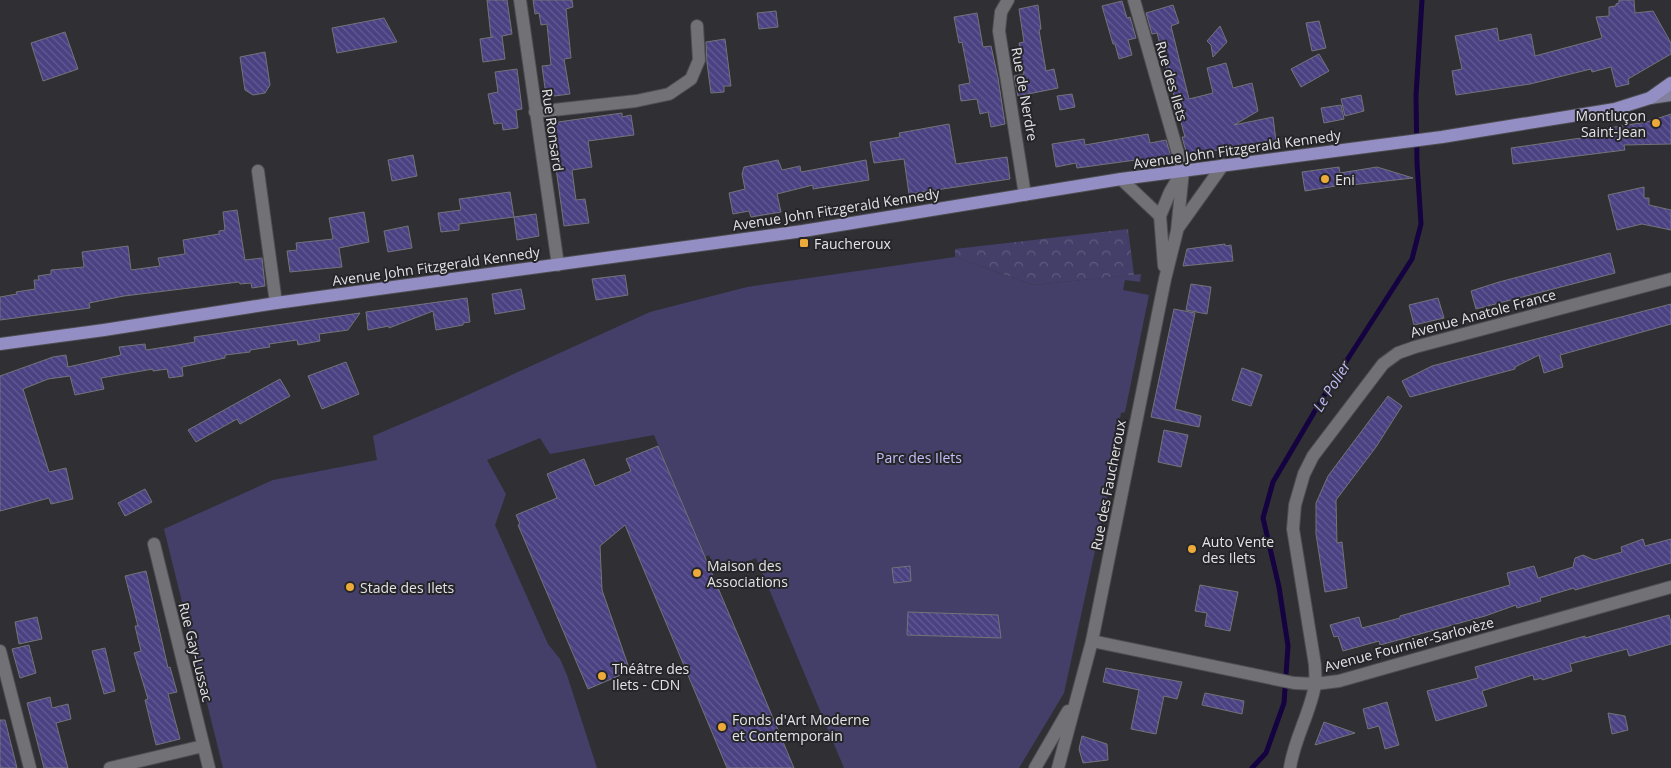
<svg xmlns="http://www.w3.org/2000/svg" width="1671" height="768" font-family="'Open Sans',sans-serif">
<style>
.forest{fill:url(#forest-crowns)}
.park{fill:#433f68}
.lines{fill:none;stroke-linecap:round;stroke-linejoin:round}
.stream{stroke:#150240;stroke-width:5}
.building{fill:url(#building-back-hatch);stroke:#737378}
.minor-casing{stroke:#4d4d51;stroke-width:14}
.tertiary-casing{stroke:#4d4d51;stroke-width:14}
.secondary-casing{stroke:#4d4d51;stroke-width:14}
.primary-casing{stroke:#4d4d51;stroke-width:14}
.minor{stroke:#717176;stroke-width:12}
.tertiary{stroke:#717176;stroke-width:12}
.secondary{stroke:#82809d;stroke-width:12}
.primary{stroke:#938fc4;stroke-width:12}
.poi-dot{fill:#ebaa39;stroke:#26262a;stroke-width:2}
.labels{text-anchor:middle;dominant-baseline:central;stroke-width:4;stroke-linejoin:round;paint-order:stroke}
.street-label{font-size:14px;fill:#e3e3e6;stroke:#26262a}
.poi-label{font-size:14px;fill:#e3e3e6;stroke:#26262a;text-anchor:start}
.park-label{font-size:14px;fill:#c3c1fb;stroke:#26262a}
.water-label{font-size:15px;font-style:italic;fill:#bdbaf4;stroke:#26262a}
</style>
<defs>
<pattern id="forest-crowns" width="20" height="18" patternUnits="userSpaceOnUse" patternTransform="scale(1.25)"><rect width="20" height="18" fill="#433f68"/><path d="M2 6a3 3 0 1 1 6 0M12 15a3 3 0 1 1 6 0" fill="none" stroke="#5e5b7e"/></pattern>
<pattern id="building-back-hatch" width="6" height="6" patternUnits="userSpaceOnUse" patternTransform="scale(1.25)"><rect width="6" height="6" fill="#494181"/><path d="M-1 5l2 2M0 0l6 6M5-1l2 2" fill="none" stroke="#635c93"/></pattern>
</defs>
<rect width="100%" height="100%" fill="#303034"/>
<path class="forest" d="M1128,229L1134,275L1033,285L955,257V249Z"/>
<path class="park" d="M955,257L1033,285L1141,274L1140,282L1125,280L1123,290L1149,295L1125,412L1121,413L1118,430L1121,432L1064,693L1019,768H844L756,558L717,573L709,555L705,557L654,435L550,454L540,438L487,460L506,494L495,525L548,644L560,659L567,675L597,768H223L164,529L273,480L377,460L373,436L450,403L650,312L747,287Z"/>
<g class="lines">
<path class="stream" d="M1252,768L1266,753L1284,703L1288,646L1279,587L1263,518L1273,482L1322,399L1412,259L1421,224L1417,163L1416,96L1422,0"/>
</g>
<path class="building" d="M487,0H507L512,34L502,36L505,59L483,62L480,39L493,37H491Z
M533,0H572L573,7L566,9L571,58L564,59L570,94L554,96L545,88L542,66L551,65L547,24L541,25L539,13L535,14Z
M1619,0H1634L1635,13L1653,11L1671,43V54L1628,79L1629,84L1616,87L1611,67L1592,72L1591,69L1530,84L1456,95L1452,71L1462,69L1455,36L1497,28L1499,41L1531,34L1535,56L1602,38L1596,17L1609,16V7L1616,6V4L1619,3Z
M1122,1L1127,18L1130,17L1136,38L1128,40L1132,55L1119,59L1115,44H1113L1102,6Z
M1038,5L1041,29L1039,30L1046,71L1054,69L1058,88L1018,96L1014,76L1024,74L1019,43L1024,42L1019,9Z
M1173,5L1179,23L1171,26L1189,99L1213,93L1207,68L1226,63L1233,88L1252,83L1258,111L1234,125L1273,117L1276,141L1187,155L1182,137H1185L1157,33L1152,34L1146,13Z
M776,11L778,27L759,29L757,13Z
M977,13L983,47L991,46L998,78L1005,124L991,127L988,112L980,114L977,99L961,101L959,87V85L970,83L962,42L959,43L954,17Z
M384,18L397,42L337,53L332,28Z
M1319,21L1326,48L1312,51L1306,23Z
M1220,26L1227,42L1213,57L1211,45L1207,41Z
M65,32L78,69L43,81L31,43Z
M725,39L731,86H724V92L711,93L707,63L706,42Z
M265,52L270,85L265,93L253,95L245,90L240,57Z
M1319,54L1329,71L1301,87L1291,69Z
M517,69L522,109L516,110L518,128L503,130L502,123L494,124L488,94L498,92L495,72Z
M1072,94L1075,107L1060,110L1057,96Z
M1361,95L1364,111L1345,116L1341,99Z
M1341,105L1344,119L1324,123L1321,108Z
M622,113V117L631,115L634,135L588,141L592,167L572,170L576,200L585,199L589,223L564,226L551,132L558,122Z
M1671,114V144L1624,145L1625,150L1513,164L1511,148L1581,138L1597,134L1602,129L1647,122Z
M949,124L956,164L1007,157L1010,179L909,194L904,159L874,163L870,142L900,137L899,133Z
M1148,134L1150,143L1166,140L1171,157L1144,161L1143,159L1077,168L1076,163L1056,167L1052,144L1084,139L1085,145Z
M413,155L417,176L392,181L388,160Z
M778,160L782,170L800,166L801,172L866,160L869,180L813,189V185L777,194L781,212L751,217L749,211L733,214L729,193L745,189L742,174L744,167Z
M1339,167L1340,173L1377,167L1413,178L1342,186L1341,182L1342,185L1305,191L1302,172Z
M1644,187V198H1649V205L1671,210V230L1642,224L1617,230L1608,195Z
M510,192L514,217L459,224V230L441,232L438,213L461,210L459,199Z
M237,210L245,260L262,258L265,286L252,288L251,283L240,284L239,282L124,296L89,303L90,308L0,320V297L17,294L16,292L35,289L34,280H39L38,276L51,274V270L84,267L82,252L128,246L131,270L160,266L158,258L185,254L183,240L219,234V231L225,230L223,212Z
M364,212L369,242L339,248L342,267L290,272L287,251L297,250L296,243L333,239L329,218Z
M536,214L539,236L517,240L514,217Z
M408,226L412,248L388,252L384,231Z
M1225,244V246L1231,245L1233,261L1183,266L1187,249Z
M1610,253L1615,273L1476,309L1471,291L1499,282Z
M625,275L628,295L596,300L592,279Z
M1191,284L1211,287L1207,314L1186,310Z
M521,289L525,309L495,314L492,294Z
M467,298L470,322L463,323V325L436,330L433,311L389,328V326L368,330L366,312Z
M1438,298L1444,318L1414,325L1409,305Z
M1671,304V324L1560,355L1563,367L1544,373L1539,355L1515,367V369L1410,397L1402,381L1432,366Z
M1174,309L1195,313L1175,409L1201,416L1199,427L1151,417Z
M360,313L348,330L319,334L320,341L298,345L297,340L269,344L270,347L250,350V352L225,355V358L182,367L183,376L169,378L167,369L153,371V369L101,378L104,389L75,395L70,376L48,379L23,389L49,472L66,468L73,499L51,504L49,498L0,511V376L53,357L66,355L68,367L121,355L119,347L145,344L146,350L172,346L195,342L194,337Z
M346,362L359,394L322,409L308,376Z
M1242,368L1262,375L1251,406L1232,400Z
M280,379L290,396L240,424L237,419L196,442L188,430Z
M1388,396L1402,406L1376,447L1336,500L1337,543L1342,542L1347,588L1325,592L1316,534V503L1328,476Z
M1164,430L1188,435L1181,467L1158,462Z
M658,446L754,673L794,768H727L625,525L600,546L602,590L630,671L588,689L518,525L520,524L516,515L557,498L547,474L584,459L595,486L631,471L626,459Z
M145,489L152,502L125,516L118,503Z
M1643,539L1645,546L1671,539V563L1575,590L1574,588L1540,598L1541,601L1517,608L1516,605L1485,616L1380,645L1379,641L1343,651L1338,636L1334,637L1330,625L1359,617L1362,628L1400,618V616L1510,585L1507,573L1534,566L1538,578L1573,567L1575,558L1583,555L1594,560L1622,552L1621,547Z
M910,566L911,581L894,583L892,568Z
M146,571L168,668L170,667L177,692L168,694L180,739L156,745L145,700L148,699L134,653L141,651L135,626H138L125,576Z
M1200,585L1238,592L1230,631L1205,626L1207,613L1195,611Z
M908,612L998,615L1001,638L907,635Z
M1669,615L1671,623V644L1629,656L1627,649L1596,657L1570,664L1572,671L1542,680V678L1534,680L1533,675L1482,691L1487,706L1436,721L1427,691L1478,678L1475,667L1585,636V638Z
M37,617L42,639L19,644L15,622Z
M29,645L36,673L20,678L12,649Z
M105,648L115,691L104,694L92,651Z
M1106,668L1182,682L1177,699L1164,696L1156,734L1131,729L1139,690L1103,682Z
M1205,693L1244,701L1242,714L1202,705Z
M50,697L52,708L68,704L71,719L56,723L68,768H44L27,703Z
M1387,702L1399,745L1385,749L1379,726L1368,729L1363,709Z
M1608,713L1625,716L1628,730L1612,734Z
M0,720H5L17,768H0Z
M1324,722L1355,733L1315,745Z
M1082,736L1107,744L1108,760L1083,763L1079,749Z"/>
<g class="lines">
<defs>
<path id="minor" d="M520,0L558,265
M1008,0L1001,12L999,31L1025,195
M1134,0L1183,171
M535,112L636,101L669,94L691,79L699,60L697,26
M258,171L276,303
M154,544L209,768
M1092,641L1294,683L1315,684L1339,681L1671,587
M0,651L30,768
M110,768L203,746
M1290,768C1294,739 1310,714 1315,685C1316,678 1315,671 1315,665L1293,529L1295,505L1304,474L1313,456L1383,364L1398,353L1415,347L1671,279"/>
<path id="tertiary" d="M1121,179L1160,216L1164,266
M1160,216L1170,192L1180,175
M1178,228L1223,165
M1035,768L1068,711
M1058,768L1092,641L1165,279L1177,231L1183,171"/>
<path id="secondary" d="M1650,98L1671,95"/>
<path id="primary" d="M0,344L104,330L276,303L803,231L1121,179L1442,137L1615,109L1650,98L1671,83"/>
</defs>
<use href="#minor" class="minor-casing"/>
<use href="#tertiary" class="tertiary-casing"/>
<use href="#secondary" class="secondary-casing"/>
<use href="#primary" class="primary-casing"/>
<use href="#minor" class="minor"/>
<use href="#tertiary" class="tertiary"/>
<use href="#secondary" class="secondary"/>
<use href="#primary" class="primary"/>
</g>
<g class="poi-dot">
<circle cx="1656" cy="123" r="5"/>
<circle cx="1325" cy="179" r="5"/>
<rect x="799" y="238" width="10" height="10" rx="2.5"/>
<circle cx="1192" cy="549" r="5"/>
<circle cx="697" cy="573" r="5"/>
<circle cx="350" cy="587" r="5"/>
<circle cx="602" cy="676" r="5"/>
<circle cx="722" cy="727" r="5"/>
</g>
<g class="labels">
<g class="street-label">
<text transform="translate(1172 81) rotate(74)">Rue des Ilets</text>
<text transform="translate(1025 94) rotate(80)">Rue de Nerdre</text>
<text transform="translate(553 130) rotate(82)">Rue Ronsard</text>
<text transform="translate(1237 149) rotate(-8)">Avenue John Fitzgerald Kennedy</text>
<text transform="translate(836 209) rotate(-9)">Avenue John Fitzgerald Kennedy</text>
<text transform="translate(436 266) rotate(-8)">Avenue John Fitzgerald Kennedy</text>
<text transform="translate(1483 313) rotate(-15)">Avenue Anatole France</text>
<text transform="translate(1108 485) rotate(-79)">Rue des Faucheroux</text>
<text transform="translate(1409 644) rotate(-15)">Avenue Fournier-Sarlovèze</text>
<text transform="translate(196 652) rotate(76)">Rue Gay-Lussac</text>
</g>
<g class="poi-label">
<text x="1646" y="115" text-anchor="end">Montluçon<tspan x="1646" dy="16">Saint-Jean</tspan></text>
<text x="1335" y="179">Eni</text>
<text x="814" y="243">Faucheroux</text>
<text x="1202" y="541">Auto Vente<tspan x="1202" dy="16">des Ilets</tspan></text>
<text x="707" y="565">Maison des<tspan x="707" dy="16">Associations</tspan></text>
<text x="360" y="587">Stade des Ilets</text>
<text x="612" y="668">Théâtre des<tspan x="612" dy="16">Ilets - CDN</tspan></text>
<text x="732" y="719">Fonds d'Art Moderne<tspan x="732" dy="16">et Contemporain</tspan></text>
</g>
<g class="park-label">
<text x="919" y="457">Parc des Ilets</text>
</g>
<g class="water-label">
<text transform="translate(1331 386) rotate(-58)">Le Polier</text>
</g>
</g>
</svg>
